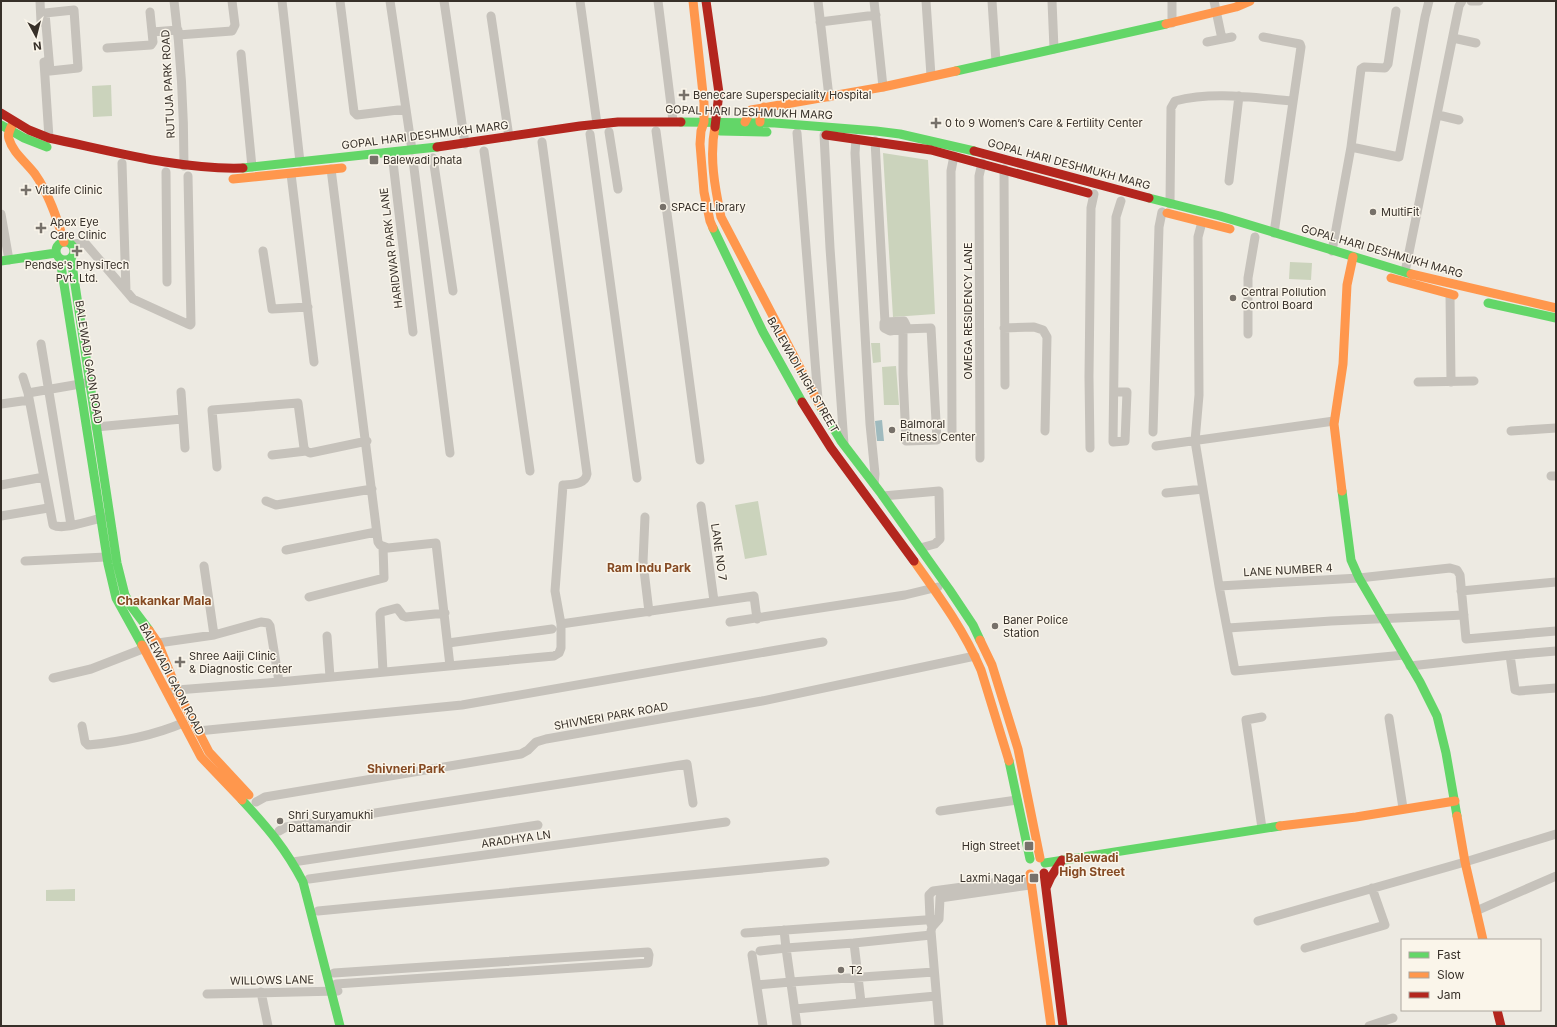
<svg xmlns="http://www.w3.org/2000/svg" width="1557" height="1027" font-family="Inter,sans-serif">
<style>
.green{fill:#cbd3bc}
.water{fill:#9fbabe}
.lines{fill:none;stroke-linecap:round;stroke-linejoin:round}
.street{stroke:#c6c2bb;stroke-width:9}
.fast{stroke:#63d668;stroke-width:9}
.slow{stroke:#ff974d;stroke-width:9}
.jam{stroke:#b3261e;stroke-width:9}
.poi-dot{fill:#77716a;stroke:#faf5ea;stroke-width:1.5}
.labels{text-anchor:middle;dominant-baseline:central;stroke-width:3;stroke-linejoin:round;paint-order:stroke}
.street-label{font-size:11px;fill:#373029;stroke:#faf5ea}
.poi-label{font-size:11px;fill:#373029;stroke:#faf5ea;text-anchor:start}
.neighbourhood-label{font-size:12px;font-weight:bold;fill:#854a23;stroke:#faf5ea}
</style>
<rect width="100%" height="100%" fill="#edeae2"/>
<path class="green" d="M111,85L112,116L93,117L92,86Z
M883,153L928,160L935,314L893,317Z
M1290,262L1312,263L1311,280L1289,279Z
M871,343H880L881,362L873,363Z
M896,366L899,405H884L882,367Z
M758,501L767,555L745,559L735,505Z
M75,889V901H46V890Z"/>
<path class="water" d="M882,420L884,441H877L875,421Z"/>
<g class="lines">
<path class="street" d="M40,1L41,22
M174,1C181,56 184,111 184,166
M282,1L300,162
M340,1L354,112L357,115L406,109
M390,1L412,150
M444,1L465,144
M580,1L597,124
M658,1L673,121
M818,1L829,97
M874,1L883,87
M926,1L931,76
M992,1L996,62
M1052,1L1054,49
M1172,1V23
M1471,1H1479
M74,10L78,68L50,71L45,13Z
M491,16L509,137
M820,22L876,15
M152,32L178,30
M178,35L232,31L235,25L232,1
M1263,37L1300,44L1301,47L1274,233
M1453,38L1476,43
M1222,39L1232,37
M1207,42L1222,39L1214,1
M107,48L151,45L153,42L150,12
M241,54L252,167
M44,62L49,138
M1438,115L1459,120
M656,131L700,460
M609,132L618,189
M797,133L818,399
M590,134L637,478
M824,135L830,248L844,444
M856,139L855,153L870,424L875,474L874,484
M875,141L885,322
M1351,147L1361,69L1364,67L1385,68L1388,64L1396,11
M484,151L530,471
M433,158L453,291
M413,160L450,453
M393,162L413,332
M122,163L126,291
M331,169L378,542L380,545L388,548L436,543L450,666
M1004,169L1005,385
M166,172L167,282
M291,174L314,362
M1229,181L1239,96
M1170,204L1171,108L1175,101C1214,91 1254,98 1293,101
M1,214L9,260
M1202,222L1198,237L1199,395L1195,441L1219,586L1235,671L1404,655
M71,244L85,243L133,299L190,325L191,324L188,176
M263,251L272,309L308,307
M1332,251L1351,147L1399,157L1425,17L1429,1
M1405,272L1459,6L1462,1
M1450,294L1451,382
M904,321L906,325L903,329L890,331L884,328V323L887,322Z
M931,328L937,440L906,441L903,374V329Z
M1004,328L1034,327L1043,330L1047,337L1045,431
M1248,334V278L1255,237
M41,344L71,525
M23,377L28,393L53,525C64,531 93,519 106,517
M1418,382L1474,381
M181,392L185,448
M1114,392H1127L1125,441L1113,442L1116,217L1121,201
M28,393L86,383
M1,404L29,400
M96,427L182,419
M1511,431L1556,428
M952,432L951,171L954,156
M1153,432L1159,227L1162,212
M1156,446L1334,421
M1090,448L1089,377L1091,208L1094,194
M272,455L306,451
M980,458L979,176L982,163
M217,467L212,410L298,403L304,448L306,451L310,453L367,441
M1551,476H1556
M1,485L44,477
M1166,493L1203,489
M883,496L939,491L940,539L935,544L920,548
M266,501L276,505L372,489
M701,506L714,601
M1,516L48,508
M645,517L643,562L649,612
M286,550L376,532
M25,561L106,557
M204,566L214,635
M1219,586L1359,578L1450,568L1457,570L1460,575L1466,639L1556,631
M1461,591L1556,582
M309,597L384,578L383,547
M730,622L905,595L938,587
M561,624L754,596L757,619
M1228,628L1331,621L1464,615
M327,636L330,677
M448,643L552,629
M1510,655L1515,690L1519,691L1556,688
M1410,666L1510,655L1556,651
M383,672L380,614L382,612L397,608L403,616L406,617L445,613
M53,678L91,669L158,643L214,635L261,622L268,623L270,626L279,682
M173,691L177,690L279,682L554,656L559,653L561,648V624L555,591L563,485C572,484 585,485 587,474L542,142
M1389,718L1403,808
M82,726L85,742L88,745C121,742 152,736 183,723
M198,731L462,705L823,642
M256,802L265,797L521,754L528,750L536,742L546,739L762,701L975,656
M940,811L1017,800
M1262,828L1246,720L1262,717
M279,831L286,827L687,764L693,803
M293,862L538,825
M309,879L726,822
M318,911L825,862
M1476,911L1556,876
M1258,921L1465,862L1556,834
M931,924L930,919L929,895L933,891L1030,878
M745,933L939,919
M1305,948L1385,925L1372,888
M760,951L786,948L784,930
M752,955L763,1026
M334,973L648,952L649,955L648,963L336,984
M757,985L791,982L934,972
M261,992L268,1026
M207,994L338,991
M861,1002L854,943L931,935
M795,1009L936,996
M797,1026L786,948L854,943
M939,1026L931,931L932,927L939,919L940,898L1030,885
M1369,1026L1393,1018"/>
<path class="fast" d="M956,71L1166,24
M681,122L775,123L876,131L900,134L974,151
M1,125L24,138L47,147
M720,131L767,132
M243,168L437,147
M1149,198L1220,216L1411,274
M713,228L763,332L802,402
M56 251a9 9 0 1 1 18 0a9 9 0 1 1-18 0Z
M71,258L117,563L125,595L131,606L149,630
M60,259L108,564L116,598L142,645
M1,261L56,253
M1488,303L1556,318
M820,406L841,441L880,492L949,589L973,625L980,640
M1342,491L1351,560L1359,578L1420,682L1437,716L1446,753L1457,816
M1009,761L1030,859
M242,800C267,827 286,849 303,882L340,1026
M1045,863L1280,826"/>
<path class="slow" d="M693,1L704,103V122L701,131L700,144L704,192L710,221L713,228
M1166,24L1236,7L1250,1
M14,122C11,127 7,133 9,139C13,153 26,162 35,174C49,194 57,218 64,242
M745,122L751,110L883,87L956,71
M760,122V113L764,107
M715,127C709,157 715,188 721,217L820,406
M233,179L342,168
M1167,213L1230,229
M1411,274L1556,308
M1391,278L1454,295
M1342,491L1334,424L1343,364L1347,285L1353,257
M914,561C939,596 964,630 981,670L1009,761
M149,630L158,643L177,690L209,752L249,795
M980,640L992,665L1018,749L1040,858
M142,645L201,757L242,800
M1457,816L1465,862L1483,940
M1280,826L1356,817L1455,801
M1030,874L1051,1026"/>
<path class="jam" d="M706,1L719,93L715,127
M1,113L29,130L49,138C112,151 179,170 243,168
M826,135L931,150L1088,193
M437,147L580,126L618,122H681
M974,151L1149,198
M802,402L831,448L914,561
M1044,873L1063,1026
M1046,888L1051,877L1062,860
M1497,1010L1501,1026"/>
</g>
<g class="poi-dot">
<path d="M682 89h4v4h4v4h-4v4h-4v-4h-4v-4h4z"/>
<path d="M934 117h4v4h4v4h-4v4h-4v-4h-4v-4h4z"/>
<rect x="369" y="155" width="10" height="10" rx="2"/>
<path d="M24 184h4v4h4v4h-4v4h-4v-4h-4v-4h4z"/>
<circle cx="663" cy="207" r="4"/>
<circle cx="1373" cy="212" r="4"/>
<path d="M39 222h4v4h4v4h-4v4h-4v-4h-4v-4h4z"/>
<path d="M75 245h4v4h4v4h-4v4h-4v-4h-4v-4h4z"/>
<circle cx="1233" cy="298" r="4"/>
<circle cx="892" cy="430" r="4"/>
<circle cx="995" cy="626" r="4"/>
<path d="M178 656h4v4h4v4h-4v4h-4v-4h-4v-4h4z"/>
<circle cx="280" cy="821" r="4"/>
<rect x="1024" y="841" width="10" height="10" rx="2"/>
<rect x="1029" y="873" width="10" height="10" rx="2"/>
<circle cx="841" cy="970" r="4"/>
</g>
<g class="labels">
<g class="street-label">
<text transform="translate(168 84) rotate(-93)">RUTUJA PARK ROAD</text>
<text transform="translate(749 112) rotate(2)">GOPAL HARI DESHMUKH MARG</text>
<text transform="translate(425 135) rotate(-7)">GOPAL HARI DESHMUKH MARG</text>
<text transform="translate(1069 164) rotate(15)">GOPAL HARI DESHMUKH MARG</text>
<text transform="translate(391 248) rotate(-97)">HARIDWAR PARK LANE</text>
<text transform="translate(1382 251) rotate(16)">GOPAL HARI DESHMUKH MARG</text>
<text transform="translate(968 311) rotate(-90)">OMEGA RESIDENCY LANE</text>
<text transform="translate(89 362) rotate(81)">BALEWADI GAON ROAD</text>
<text transform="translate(803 375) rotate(60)">BALEWADI HIGH STREET</text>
<text transform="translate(719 552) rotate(82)">LANE NO 7</text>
<text transform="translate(1288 570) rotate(-3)">LANE NUMBER 4</text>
<text transform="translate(172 679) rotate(62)">BALEWADI GAON ROAD</text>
<text transform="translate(611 716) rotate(-10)">SHIVNERI PARK ROAD</text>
<text transform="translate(516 839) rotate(-8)">ARADHYA LN</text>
<text transform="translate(272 980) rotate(-1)">WILLOWS LANE</text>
</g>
<g class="poi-label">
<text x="693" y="95">Benecare Superspeciality Hospital</text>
<text x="945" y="123">0 to 9 Women’s Care &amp; Fertility Center</text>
<text x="383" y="160">Balewadi phata</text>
<text x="35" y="190">Vitalife Clinic</text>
<text x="671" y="207">SPACE Library</text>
<text x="1381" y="212">MultiFit</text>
<text x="50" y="222">Apex Eye<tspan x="50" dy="13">Care Clinic</tspan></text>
<text x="77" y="265" text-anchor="middle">Pendse's PhysiTech<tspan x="77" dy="13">Pvt. Ltd.</tspan></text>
<text x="1241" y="292">Central Pollution<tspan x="1241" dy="13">Control Board</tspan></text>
<text x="900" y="424">Balmoral<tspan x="900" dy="13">Fitness Center</tspan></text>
<text x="1003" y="620">Baner Police<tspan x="1003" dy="13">Station</tspan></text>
<text x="189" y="656">Shree Aaiji Clinic<tspan x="189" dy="13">&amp; Diagnostic Center</tspan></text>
<text x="288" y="815">Shri Suryamukhi<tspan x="288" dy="13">Dattamandir</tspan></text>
<text x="1020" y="846" text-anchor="end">High Street</text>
<text x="1025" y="878" text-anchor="end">Laxmi Nagar</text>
<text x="849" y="970">T2</text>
</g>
<g class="neighbourhood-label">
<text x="649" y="567">Ram Indu Park</text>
<text x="164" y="600">Chakankar Mala</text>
<text x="406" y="768">Shivneri Park</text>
<text x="1092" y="857">Balewadi<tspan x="1092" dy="14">High Street</tspan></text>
</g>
</g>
<rect width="1557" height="1027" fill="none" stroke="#373029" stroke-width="4"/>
<rect x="1401" y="939" width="140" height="72" fill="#faf5ea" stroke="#aca69d"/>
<rect x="1409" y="952" width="20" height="6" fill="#63d668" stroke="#aca69d"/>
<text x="1437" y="959" font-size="12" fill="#373029">Fast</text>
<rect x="1409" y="972" width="20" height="6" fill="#ff974d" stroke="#aca69d"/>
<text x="1437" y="979" font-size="12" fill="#373029">Slow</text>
<rect x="1409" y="992" width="20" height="6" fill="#b3261e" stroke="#aca69d"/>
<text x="1437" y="999" font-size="12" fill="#373029">Jam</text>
<g transform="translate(36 36) rotate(173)" stroke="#faf5ea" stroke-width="3" paint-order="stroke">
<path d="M0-3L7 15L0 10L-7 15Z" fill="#373029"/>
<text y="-6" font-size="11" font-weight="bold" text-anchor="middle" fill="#373029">N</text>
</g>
</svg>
